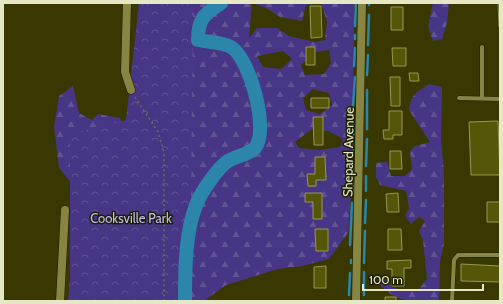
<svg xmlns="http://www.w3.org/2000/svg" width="503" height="304" font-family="Cabin,sans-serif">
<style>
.forest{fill:url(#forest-firs);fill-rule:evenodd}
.park{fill:url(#park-crowns)}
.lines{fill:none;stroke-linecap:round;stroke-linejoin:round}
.stream{stroke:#2c86ab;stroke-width:2.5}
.river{stroke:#2c86ab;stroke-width:14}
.building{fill:#565609;stroke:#969752}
.service-casing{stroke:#1f1f00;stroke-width:5}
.minor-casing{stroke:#1f1f00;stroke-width:9}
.path{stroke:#717140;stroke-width:1.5;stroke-dasharray:2 3;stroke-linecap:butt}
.service{stroke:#868642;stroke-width:4}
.minor{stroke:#868642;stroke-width:8}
.labels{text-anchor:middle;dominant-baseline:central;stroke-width:3;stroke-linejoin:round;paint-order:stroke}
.street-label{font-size:13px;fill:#e6e8c5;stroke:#1f1f03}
.park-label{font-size:13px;fill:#c2bcf4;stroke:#1f1f03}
</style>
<defs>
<pattern id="forest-firs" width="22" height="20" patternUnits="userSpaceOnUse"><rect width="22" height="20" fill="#473685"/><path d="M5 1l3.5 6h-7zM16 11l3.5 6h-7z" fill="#625395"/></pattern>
<pattern id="park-crowns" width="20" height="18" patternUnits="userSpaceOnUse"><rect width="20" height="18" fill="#473685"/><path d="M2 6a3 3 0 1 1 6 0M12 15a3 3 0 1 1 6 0" fill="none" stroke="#625395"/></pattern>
</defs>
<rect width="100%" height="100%" fill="#393800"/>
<path class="forest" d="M159,3H252L249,38L257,28H277L289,36L314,42L325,40L327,21L321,3L306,5L302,21L280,17L268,9L253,3H354L352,180L348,233L329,259L302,266L278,269L226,285L204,301H170ZM329,50L331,63L324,74L305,75L301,65L316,52ZM283,51L292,59L281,69L263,67L257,56ZM313,89L329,93L332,105L320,114L306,110L303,98ZM312,129L328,131L343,139L340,147L319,150L299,148L295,142Z
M433,3H449L447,23L442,39L433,41L428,26Z
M430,84L442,87L441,140L444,172V244L440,262L439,301C413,301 396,304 379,283L386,278L392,287L405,291L418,290L427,279L423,240L419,231L425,221L419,217L411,224L405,216L409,208L406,191L380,185L376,177V163L387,162L391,176H405L412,169L410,151L415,146L430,142L409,110C411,94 417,91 430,84Z
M73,86L79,113L92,120L98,114L120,118L129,143L100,301H68L78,191L59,168L54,127L59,96Z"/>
<path class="park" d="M139,3H193L190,301H70V134L126,120Z"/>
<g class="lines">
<path class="stream" d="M369,5V3
M355,26L356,3
M355,39V35
M368,45L369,15
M354,66L355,48
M367,75L368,55
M353,106L355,77
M367,129V90
M353,136V116
M353,147V152
M353,161V176
M366,166L367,139
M353,191V184
M366,191V176
M365,223L366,200
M350,245L352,203
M351,263V260
M364,263L365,231
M349,295L350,273
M364,295V272"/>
<path class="river" d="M185,301C185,270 185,234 196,205C200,194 218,167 228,161C236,156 248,155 255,148C270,130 249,57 231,47C222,42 208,42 198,40C198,19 204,14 221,3"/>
</g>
<path class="building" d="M498,3H500V27H499Z
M310,6H321L322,37L311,38Z
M391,7H403V30H391Z
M306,47H315V65H306Z
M392,48H406V66H393Z
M409,73H418L419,81H410Z
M390,77H400V106H391Z
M311,98H329V108H311Z
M389,111H402V135H393V139H384L383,130H389Z
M313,117H323V145H314Z
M498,121L500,175H471L469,122Z
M390,151H401L402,169H390Z
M315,157H325L326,180H316V186H308L307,174H315Z
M305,193H322V219H313V202H305Z
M398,193L399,212H387L386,194Z
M487,202H500V222H487Z
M315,229H328V251H316Z
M388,229H401L402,250H388Z
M411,260V268H404V286H392V269H387V261Z
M461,264L500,266V282L461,281Z
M326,266V288H314V267Z
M385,297H396V301H385Z"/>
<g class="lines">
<defs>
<path id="service" d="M482,47V98
M459,98L500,99
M452,301L454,260L458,255H500"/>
<path id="minor" d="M127,3L125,72L131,90
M60,301L65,210
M356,301L362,3"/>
</defs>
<use href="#service" class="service-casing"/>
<use href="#minor" class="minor-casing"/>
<path class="path" d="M135,97L158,132L164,152V301"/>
<use href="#service" class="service"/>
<use href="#minor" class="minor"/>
</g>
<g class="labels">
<g class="street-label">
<text transform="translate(348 152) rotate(-89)">Shepard Avenue</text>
</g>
<g class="park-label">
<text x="131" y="218">Cooksville Park</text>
</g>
</g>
<rect width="503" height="304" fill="none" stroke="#e6e8c5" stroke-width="8"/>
<path d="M363 284v6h120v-6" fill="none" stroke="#e6e8c5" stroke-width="2"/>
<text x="369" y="284" font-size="12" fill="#e6e8c5" stroke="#1f1f03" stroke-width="3" paint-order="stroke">100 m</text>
</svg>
